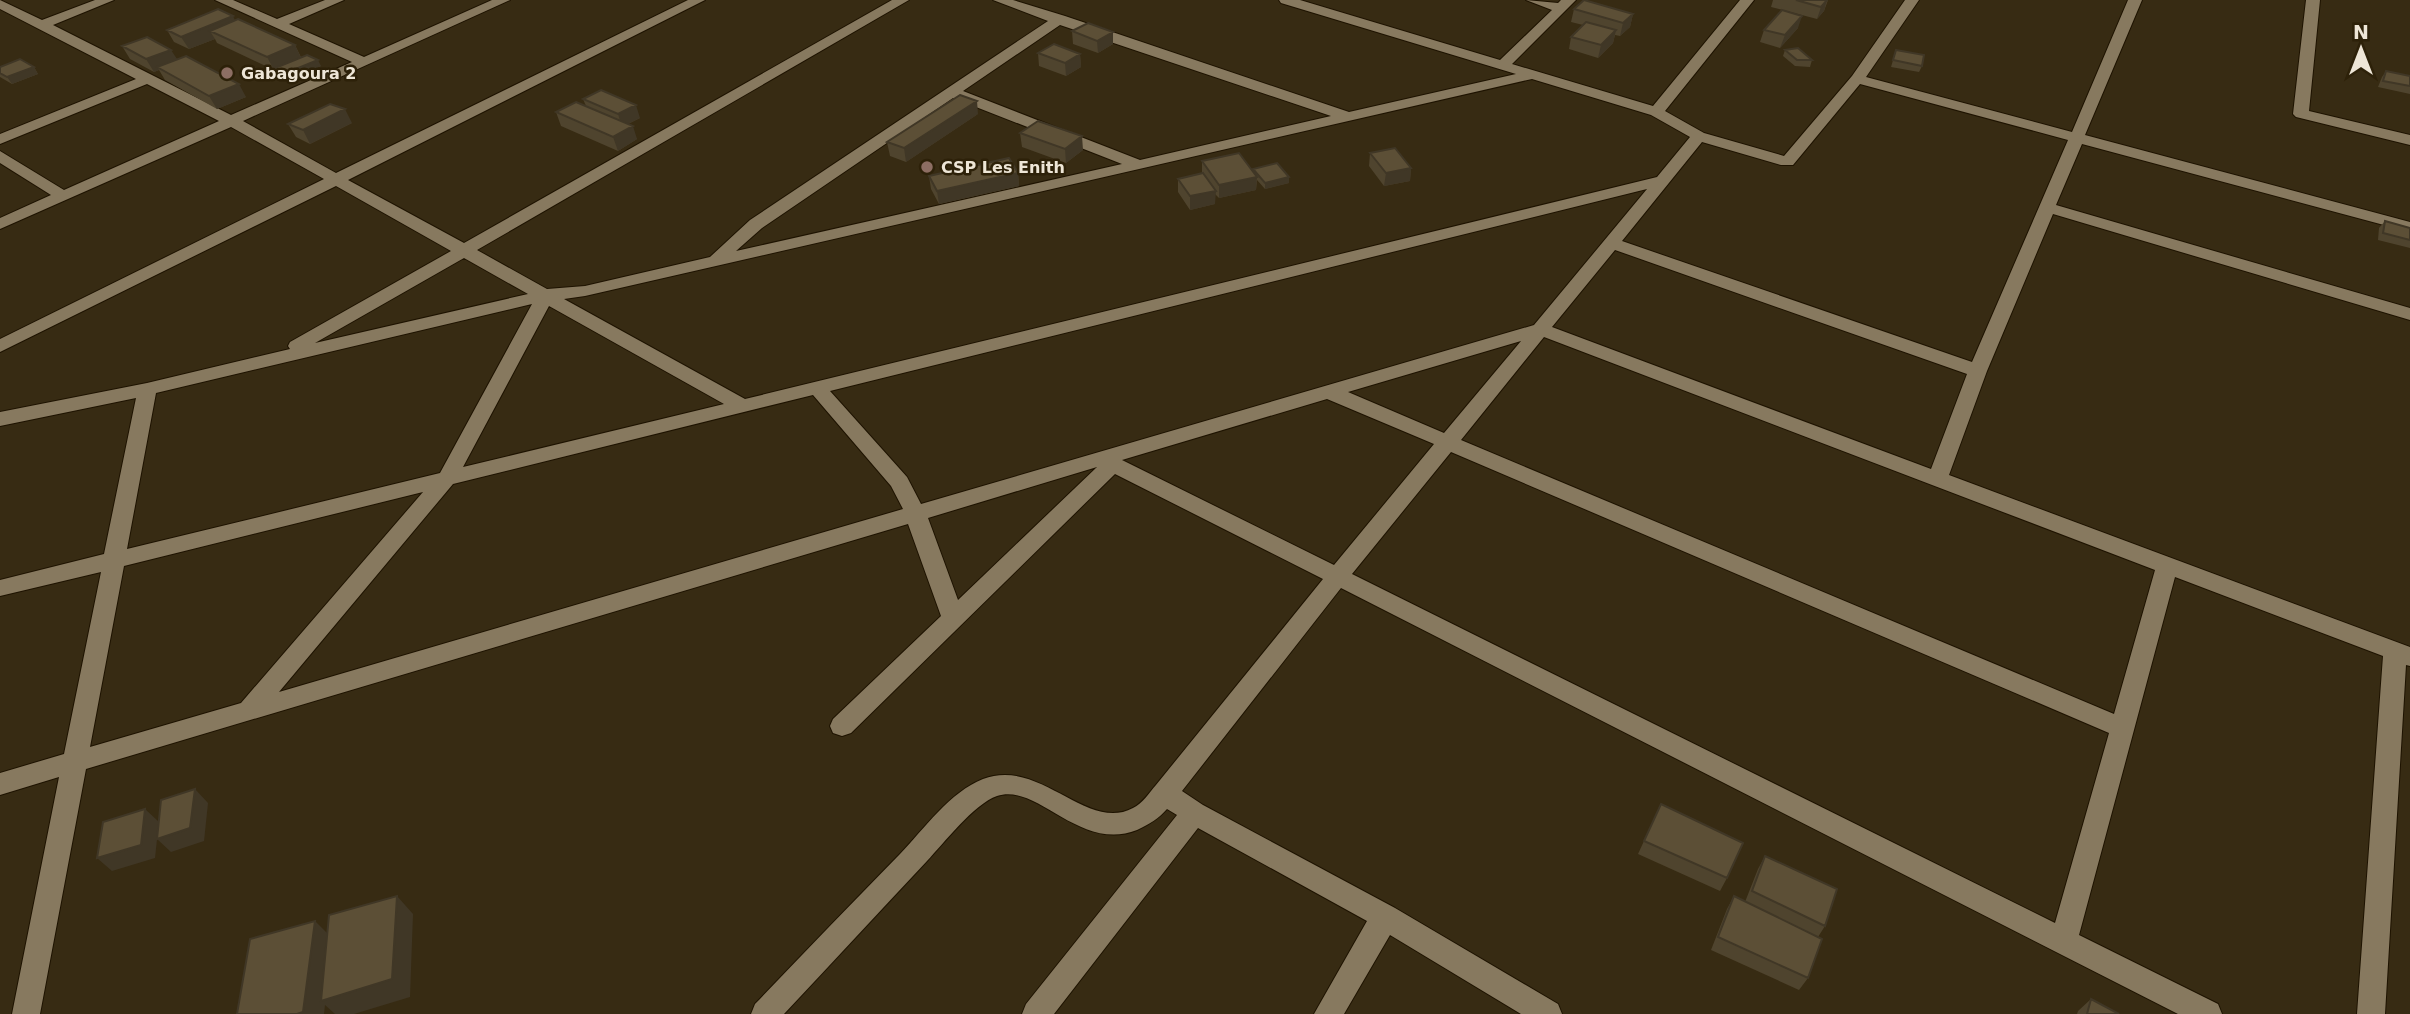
<svg xmlns="http://www.w3.org/2000/svg" width="2410" height="1014" font-family="'DejaVu Sans',sans-serif">
<style>
.lines{fill:none;stroke-linecap:round;stroke-linejoin:round}
.minor-casing{stroke:#1e1300;stroke-width:2}
.minor{fill:#87795f;fill-rule:evenodd}
.wall{fill:#4f442e}
.shaded-wall{fill:#403726}
.building{fill:#5c4f36;stroke:#403726;stroke-width:2}
.education-dot{fill:#8d6e63;stroke:#2d2109;stroke-width:2.5}
.labels{text-anchor:middle;dominant-baseline:central;stroke-width:5;stroke-linejoin:round;paint-order:stroke}
.far-poi-label{font-size:16px;font-weight:bold;fill:#eee6d7;stroke:#2d2109;text-anchor:start}
</style>
<rect width="100%" height="100%" fill="#372b13"/>
<g class="lines">
<defs>
<path id="minor" d="M0,0L42,20L95,0H114L53,25L231,115L352,62L215,0H233L277,19L325,0H344L289,24L364,57L492,0H510L243,121L336,173L688,0H705L348,180L464,243L892,0H909L477,250L547,289L585,286L710,257L750,220L1048,21L993,0H1013L1065,16L1349,112L1516,74L1281,3L1279,0H1300L1500,60L1552,10L1526,0L1558,3L1561,0H1576L1512,64L1653,106L1740,0H1754L1665,111L1704,133L1784,156L1852,76L1905,0H1919L1866,77L2072,132L2128,0H2142L2085,135L2410,222V232L2082,144L2056,205L2410,308V320L2053,214L1987,371L1949,475L2410,647V666L2406,665L2385,1014H2357L2383,656L2175,577L2079,935L2218,1004L2222,1014H2178L1341,588L1182,791L1203,805L1395,908L1558,1004L1562,1014H1521L1390,935L1344,1014H1314L1367,921L1198,828L1054,1014H1022L1026,1004L1177,815L1167,809C1158,819 1150,824 1137,830C1080,853 1037,782 997,796C974,804 944,843 927,861C879,912 832,963 784,1014H751L755,1004C803,954 851,904 900,854C924,829 950,792 983,779C1040,757 1087,833 1133,808C1143,803 1149,793 1156,785L1323,579L1115,474L851,733L842,736L833,733L830,726L833,719L941,616L908,524L86,769L40,1014H12L59,777L0,795V773L64,754L101,572L0,596V580L104,554L136,398L0,426V412L147,383L290,349L288,346L290,342L451,251L336,186L0,352V339L324,179L231,127L0,229V218L51,195L0,163V151L64,190L219,121L147,84L0,144V134L136,79L0,9ZM1060,25L1331,116L1140,160L963,91ZM1532,79L1651,115L1690,137L1657,177L745,399L564,299L585,296ZM1860,84L2068,140L1972,362L1622,241L1702,142L1781,165H1793ZM953,98L1122,164L736,251L762,228ZM1647,189L1534,325L921,504L907,477L830,391ZM1615,250L1967,374L1931,469L1552,327ZM464,258L528,294L315,343ZM532,304L440,473L127,549L156,393ZM549,306L724,404L463,467ZM1544,337L2155,570L2114,714L1461,440ZM1521,341L1444,433L1348,392ZM813,395L891,486L903,509L279,692L453,484ZM1327,399L1434,444L1334,565L1122,460ZM1451,452L2109,733L2055,923L1352,574ZM1097,467L958,600L928,518ZM423,492L241,703L90,747L124,566Z
M2306,0H2320L2309,111L2410,135V145L2296,117L2293,114Z"/>
</defs>
<use href="#minor" class="minor-casing"/>
<use href="#minor" class="minor"/>
</g>
<path class="wall" d="M1773,0H1828L1824,11L1817,19L1771,7Z
M1574,9L1633,14L1630,27L1620,36L1615,35L1613,43L1598,58L1569,49L1571,37L1583,25L1571,22Z
M235,21L295,45L301,57L321,66L289,80L278,75L275,69L274,70L217,43L215,39L189,49L174,42L167,30Z
M1798,28L1780,48L1760,42L1764,30Z
M1072,31L1113,32V44L1098,53L1073,44Z
M122,46L177,59L246,97L217,109L165,80L159,70L154,72L130,59Z
M1785,50L1812,60L1810,67L1795,66L1783,56Z
M1896,50L1922,66L1919,72L1891,67Z
M1038,53L1080,54L1081,67L1066,76L1039,66Z
M0,67H34L38,74L12,84L0,77Z
M2386,71L2410,76V94L2378,87L2382,77Z
M583,99L640,118L628,124L637,139L618,151L561,126L556,112L586,106Z
M978,114L906,162L890,156L887,142Z
M352,123L310,144L296,137L288,124Z
M1020,133L1083,150L1066,163L1022,147Z
M1370,153L1411,168L1410,181L1384,186L1369,166Z
M1202,161L1253,171V169L1289,183L1265,189L1257,180L1256,190L1219,198L1215,194V204L1190,210L1178,192V179L1202,174Z
M1018,173L1019,186L939,204L931,189L929,176Z
M2385,221L2410,228V248L2378,240L2379,228Z
M1661,804L1727,878L1720,891L1638,854Z
M1765,856L1825,926L1818,937L1808,978L1799,990L1711,950L1727,909L1734,896L1745,902L1758,869Z
M2091,999L2119,1014H2077L2078,1011Z"/>
<path class="shaded-wall" d="M1827,0L1824,11L1817,19L1821,7Z
M1633,14L1630,27L1620,36L1623,23Z
M233,16L239,29L210,31L215,39L189,49L181,37Z
M1802,16L1798,28L1780,48L1785,35Z
M1616,30L1613,43L1598,58L1601,45Z
M1113,32V44L1098,53L1097,41Z
M295,45L301,58L274,70L267,57Z
M171,50L179,62L157,67L159,70L154,72L146,59Z
M1080,54L1081,67L1066,76L1065,63Z
M318,60L321,66L289,80L286,73Z
M34,67L38,74L12,84L7,77Z
M239,84L246,97L217,109L209,96Z
M977,101L978,114L906,162L904,148Z
M636,105L640,118L622,127L618,114Z
M345,109L352,123L310,144L303,130Z
M633,126L637,139L618,151L613,137Z
M1082,136L1083,150L1066,163L1065,149Z
M1411,168L1410,181L1384,186L1386,173Z
M1018,173L1019,186L939,204L937,191Z
M1257,177L1256,190L1219,198V185Z
M1289,177V183L1265,189V183Z
M1216,191L1215,204L1190,210V196Z
M195,789L208,803L204,841L171,852L157,839L155,858L112,871L97,858L145,809L159,822Z
M397,896L413,914L410,997L354,1014H335L325,1005L324,1014H297L315,921L333,939Z"/>
<path class="building" d="M1584,0L1633,14L1623,23L1574,9Z
M1796,0H1827L1821,7Z
M218,9L233,16L181,37L167,30Z
M1782,10L1802,16L1785,35L1764,30Z
M238,19L295,45L267,57L210,31Z
M1586,22L1616,30L1601,45L1571,37Z
M1088,23L1113,32L1097,41L1072,31Z
M147,37L171,50L146,59L122,46Z
M1054,44L1080,54L1065,63L1038,53Z
M1798,48L1812,60H1797L1785,50Z
M1896,50L1924,55L1922,66L1893,60Z
M307,55L318,60L286,73L275,68Z
M186,56L239,84L209,96L157,67Z
M20,59L34,67L7,77L0,73V67Z
M2386,71L2410,76V86L2383,81Z
M601,90L636,105L618,114L583,99Z
M960,95L977,101L904,148L887,142Z
M576,102L633,126L613,137L556,112Z
M330,104L345,109L303,130L288,124Z
M1038,121L1082,136L1065,149L1020,133Z
M1395,148L1411,168L1386,173L1370,153Z
M1239,153L1257,177L1219,185L1202,161Z
M1009,158L1018,173L937,191L929,176Z
M1277,163L1289,177L1265,183L1253,169Z
M1203,173L1216,191L1190,196L1178,179Z
M2385,221L2410,228V240L2383,233Z
M195,789L190,828L157,839L161,800Z
M1661,804L1743,843L1727,878L1644,841Z
M145,809L141,845L97,858L103,822Z
M1765,856L1837,889L1825,926L1752,891Z
M397,896L392,979L321,1001L329,915Z
M1734,896L1822,939L1808,978L1718,937Z
M315,921L303,1012L297,1014H237L250,939Z
M2091,999L2119,1014H2087Z"/>
<g class="education-dot">
<circle cx="227" cy="73" r="7"/>
<circle cx="927" cy="167" r="7"/>
</g>
<g class="labels">
<g class="far-poi-label">
<text x="241" y="73">Gabagoura 2</text>
<text x="941" y="167">CSP Les Enith</text>
</g>
</g>
<g transform="translate(2361 49)" stroke="#2d2109" stroke-width="5" paint-order="stroke">
<path d="M0-5L12 26L0 18L-12 26Z" fill="#eee6d7"/>
<text y="-10" font-size="19" font-weight="bold" text-anchor="middle" fill="#eee6d7">N</text>
</g>
</svg>
